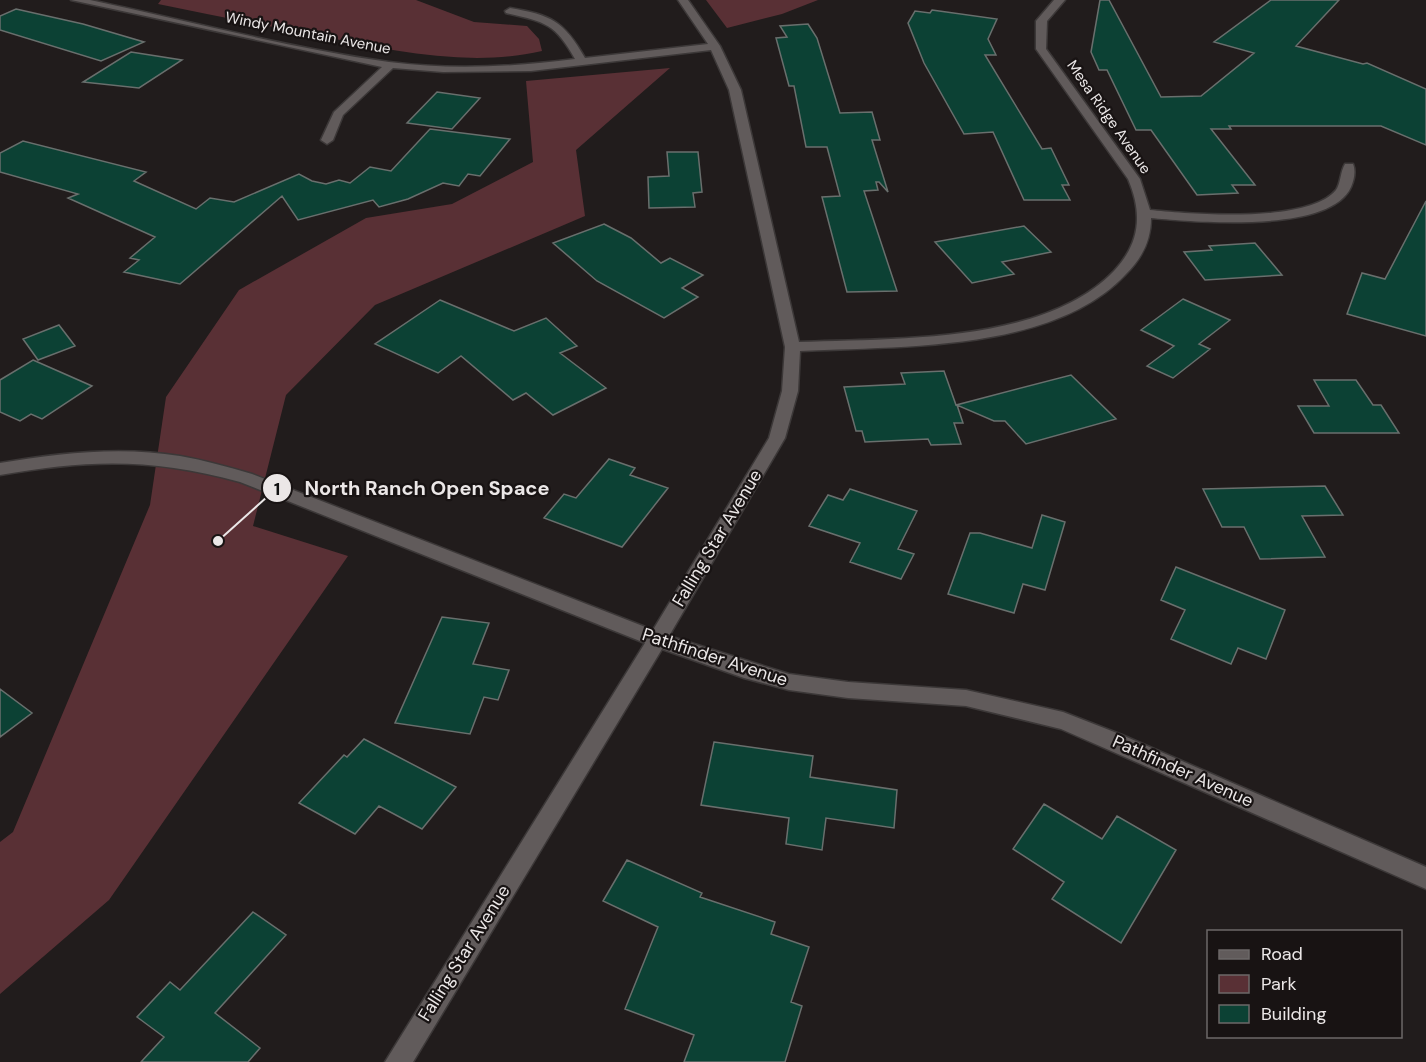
<svg xmlns="http://www.w3.org/2000/svg" width="1426" height="1062" font-family="'DM Sans',sans-serif">
<style>
.green{fill:#593035}
.building{fill:#0c4134;stroke:#696f6d;stroke-width:1.5}
.lines{fill:none;stroke-linecap:round;stroke-linejoin:round}
.minor-casing{stroke:#3c3838;stroke-width:3}
.minor{fill:#615b5b;fill-rule:evenodd}
.labels{text-anchor:middle;dominant-baseline:central;stroke-width:4.5;stroke-linejoin:round;paint-order:stroke}
.far-street-label{font-size:15px;fill:#ebe7e7;stroke:#181313}
.street-label{font-size:18px;fill:#ebe7e7;stroke:#181313}
.leader{fill:none;stroke:#ebe7e7;stroke-width:2}
.callout-dot{fill:#ebe7e7;stroke:#181313;stroke-width:2}
.mark-label{font-size:18px;text-anchor:middle;font-weight:bold;fill:#111}
.callout-label{font-size:20px;text-anchor:middle;font-weight:bold;fill:#ebe7e7;stroke:#181313;stroke-width:4.5;stroke-linejoin:round;paint-order:stroke}
</style>
<rect width="100%" height="100%" fill="#211c1c"/>
<path class="green" d="M161,0H416L474,22L527,26L539,39L542,51C468,68 390,50 315,35C263,25 210,15 158,4Z
M706,0H818L782,14L727,28Z
M670,68L576,150L585,216L375,305L286,395L253,526L348,556L109,900L0,994V842L13,832L150,505L166,397L239,290L366,218L452,204L533,162L526,81Z"/>
<path class="building" d="M1100,0H1109L1161,97L1201,96L1254,53L1214,42L1271,0H1339L1296,46L1363,64L1367,63L1426,89V145L1381,126H1229L1231,129H1211L1255,185H1232L1238,193L1197,195L1151,130H1136L1107,70H1099L1091,52Z
M16,9L83,24L144,42L101,61L0,30V16Z
M932,10L997,19L988,39L996,55H985L1042,149L1051,148L1069,185H1062L1070,200H1024L993,132L964,134L924,63L908,23L915,11L930,13Z
M808,24L817,38L840,113L872,112L880,140H872L888,192L879,182H876L878,190L864,191L897,291L847,292L822,197L840,196L827,147H806L794,86H789L776,38L787,37L780,26Z
M131,52L182,60L139,88L83,82Z
M437,92L480,98L452,129L407,123Z
M430,129L510,139L480,176L468,174L459,186L443,183L408,199L379,207L373,200L298,220L282,196L180,284L124,272L139,260L130,258L155,237L68,198L78,194L0,172V153L23,141L146,172L134,181L196,209L210,198L234,202L299,174L312,181L326,184L339,180L350,183L370,167L391,171Z
M667,152H698L702,192L693,193L695,207L649,208L648,177L669,176Z
M1426,201V336L1347,314L1362,273L1385,279Z
M604,224L631,238L661,263L670,258L703,275L682,288L698,297L664,318L597,281L553,243Z
M1024,226L1051,252L1002,262L1014,274L972,283L935,242Z
M1255,243L1282,275L1205,280L1184,252L1212,250L1209,246Z
M1183,299L1230,320L1199,344L1210,349L1173,378L1147,366L1174,346L1141,330Z
M440,300L514,331L546,318L577,346L560,353L606,388L553,415L526,393L513,400L461,356L438,373L375,344Z
M59,325L75,346L38,360L23,339Z
M33,360L92,386L42,419L31,414L20,421L0,412V380Z
M944,371L956,405L1071,375L1116,419L1026,444L1005,421H994L957,405L963,423H954L961,444L931,445L928,439L865,442L862,431H856L844,387L905,384L901,373Z
M1314,380H1356L1373,405H1381L1399,433H1314L1298,406H1329Z
M609,459L635,468L630,475L668,488L622,547L544,518L564,494L576,498Z
M1325,486L1343,515L1302,516L1325,557L1260,559L1244,527H1222L1203,489Z
M850,489L917,511L898,549L914,554L901,579L850,562L860,543L809,526L828,495L843,500Z
M1042,515L1065,522L1045,590L1023,584L1014,613L948,594L970,533H980L1032,548Z
M1176,567L1285,610L1266,659L1238,648L1231,664L1171,639L1185,610L1161,600Z
M442,617L489,623L473,664L509,670L498,700L484,697L470,734L395,723Z
M0,689L32,713L0,737Z
M364,739L456,787L422,829L379,806L355,834L299,803L344,755L347,757Z
M714,742L813,756L810,777L897,790L894,828L826,818L822,850L786,844L789,818L701,805Z
M1044,804L1102,839L1117,816L1176,850L1121,943L1052,899L1064,882L1013,849Z
M627,860L702,893L700,897L775,922L771,934L809,947L791,1002L802,1006L785,1062H684L694,1035L625,1009L658,927L603,901Z
M253,912L286,935L215,1013L260,1048L248,1062H141L164,1037L137,1017L170,982L180,990Z"/>
<g class="lines">
<defs>
<path id="minor" d="M71,0H90C189,21 289,48 389,62C450,70 514,67 575,59C555,23 545,22 506,13L505,11L510,8C551,15 564,21 585,58L708,44L678,0H688L720,46L741,90L799,342C894,338 1044,344 1114,271C1140,243 1143,214 1128,179L1036,49V21L1054,0H1065L1047,21L1046,49L1140,179L1150,210C1190,214 1308,224 1336,190C1341,183 1340,172 1345,164H1353C1356,171 1354,180 1351,187C1330,234 1194,222 1151,218C1151,241 1142,258 1126,274C1054,352 900,346 800,351L798,391L785,438L669,636L789,674L848,682L966,690L1063,712L1122,735L1426,867V889L1061,729L966,706L848,698L789,690L744,678L662,649L413,1062H385L645,643L240,482C153,458 89,459 0,475V463C59,453 121,446 180,456C204,460 228,467 252,474L653,630L769,438L782,391L785,347L729,90L711,50L531,71L443,72L393,68L343,115L333,140L327,144L321,140L334,112L382,67Z"/>
</defs>
<use href="#minor" class="minor-casing"/>
<use href="#minor" class="minor"/>
</g>
<g class="labels">
<g class="far-street-label">
<text transform="translate(308 33) rotate(11)">Windy Mountain Avenue</text>
<text transform="translate(1109 117) rotate(55)">Mesa Ridge Avenue</text>
</g>
<g class="street-label">
<text transform="translate(717 538) rotate(-59)">Falling Star Avenue</text>
<text transform="translate(715 657) rotate(18)">Pathfinder Avenue</text>
<text transform="translate(1183 771) rotate(24)">Pathfinder Avenue</text>
<text transform="translate(464 953) rotate(-58)">Falling Star Avenue</text>
</g>
</g>
<path class="leader" d="M218 541L277 488"/>
<g class="callout-dot">
<circle cx="218" cy="541" r="6"/>
<circle cx="277" cy="488" r="15"/>
</g>
<g class="mark-label">
<text x="277" y="495">1</text>
</g>
<g class="callout-label">
<text x="427" y="495">North Ranch Open Space</text>
</g>
<rect x="1207" y="930" width="195" height="108" fill="#181313" stroke="#6c6868" stroke-width="1.5"/>
<rect x="1219" y="950" width="30" height="9" fill="#615b5b" stroke="#6c6868" stroke-width="1.5"/>
<text x="1261" y="960" font-size="18" fill="#ebe7e7">Road</text>
<rect x="1219" y="975" width="30" height="18" fill="#593035" stroke="#6c6868" stroke-width="1.5"/>
<text x="1261" y="990" font-size="18" fill="#ebe7e7">Park</text>
<rect x="1219" y="1005" width="30" height="18" fill="#0c4134" stroke="#6c6868" stroke-width="1.5"/>
<text x="1261" y="1020" font-size="18" fill="#ebe7e7">Building</text>
</svg>
